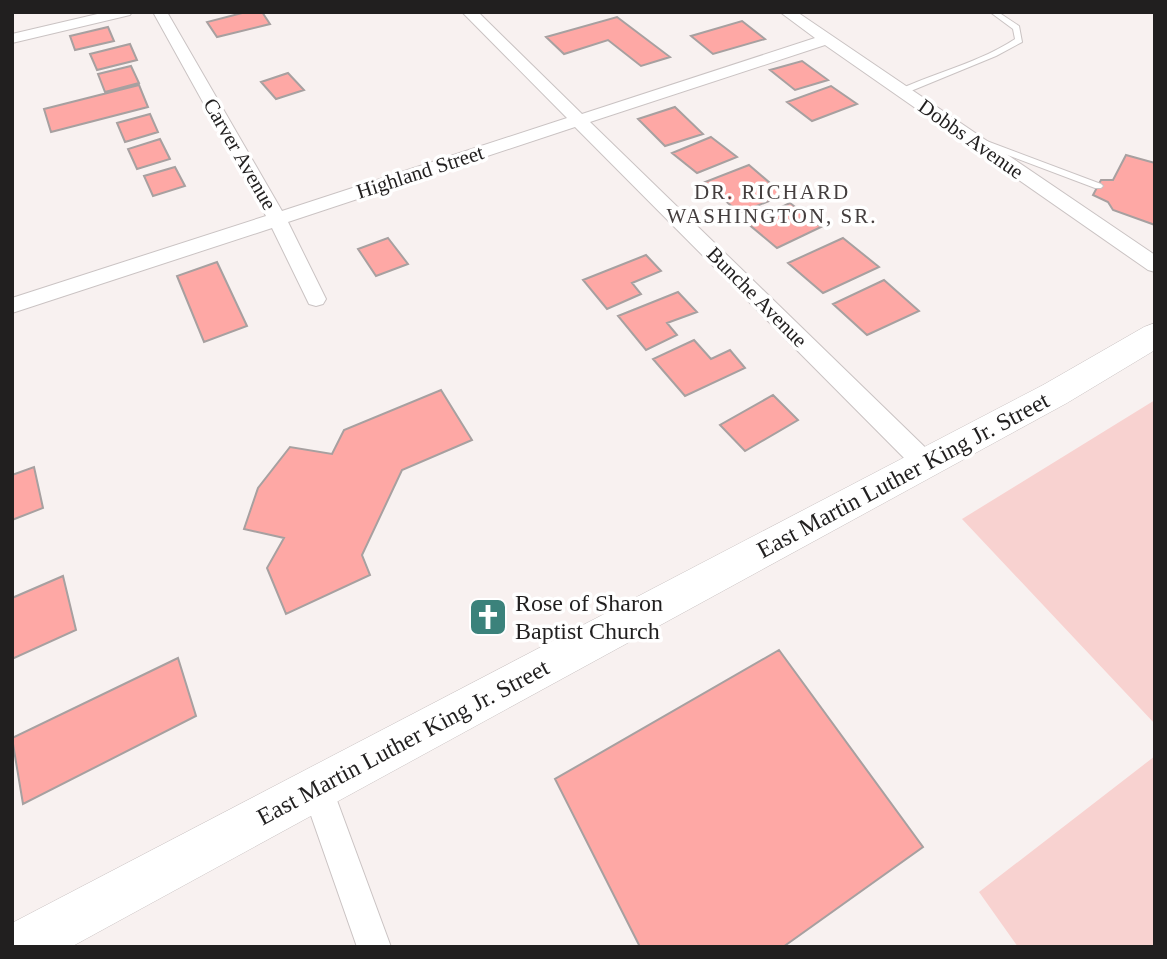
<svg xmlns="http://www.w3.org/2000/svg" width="1167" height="959" font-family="Georgia,serif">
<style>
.green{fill:#f8d2d0}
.building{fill:#fea8a5;stroke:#a7a0a0;stroke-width:2}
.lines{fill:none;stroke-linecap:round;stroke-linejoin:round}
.service-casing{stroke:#cac3c3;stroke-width:2}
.minor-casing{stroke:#cac3c3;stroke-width:2}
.secondary-casing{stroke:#cac3c3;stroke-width:1}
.service{fill:#fff;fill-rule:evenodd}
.minor{fill:#fff;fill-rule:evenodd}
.secondary{fill:#fff;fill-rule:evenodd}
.labels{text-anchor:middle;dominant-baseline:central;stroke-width:7;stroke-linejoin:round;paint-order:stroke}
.far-street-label{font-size:21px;fill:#211f1f;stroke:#fff}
.far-neighbourhood-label{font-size:21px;letter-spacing:2px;fill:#443e3e;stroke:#fff}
.street-label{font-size:24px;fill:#211f1f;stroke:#fff}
.poi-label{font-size:24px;fill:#211f1f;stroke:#fff;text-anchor:start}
</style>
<rect width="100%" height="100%" fill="#f8f1f0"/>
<path class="green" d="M1155,400V724L962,519Z
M1155,756V947H1018L979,892Z"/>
<path class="building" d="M246,12H262L270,24L217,37L207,22Z
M617,17L670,57L641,66L608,40L564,54L546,37Z
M742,21L765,39L713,54L691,36Z
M108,27L114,41L75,50L70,36Z
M130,44L137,60L97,70L90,54Z
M802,61L828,80L795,90L770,70Z
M131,66L139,83L105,92L98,74Z
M288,73L304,90L276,99L261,82Z
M139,85L148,107L51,132L44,109Z
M831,86L857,104L812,121L787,102Z
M675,107L703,134L665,146L638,119Z
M150,114L158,132L125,142L117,123Z
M711,137L737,157L697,173L672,153Z
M160,139L170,159L137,169L128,149Z
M1126,155L1155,163V225L1113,210L1108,202L1093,195L1101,180H1113Z
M749,165L784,195L739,213L705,182Z
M175,167L185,186L153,196L144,176Z
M790,203L821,227L777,248L747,223Z
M388,238L408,264L376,276L358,249Z
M843,238L879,267L823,293L788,263Z
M646,255L661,271L632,283L641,294L607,309L583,280Z
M217,262L247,326L204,342L177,276Z
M884,280L919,311L867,335L833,304Z
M678,292L697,312L667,323L677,335L646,350L618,316Z
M694,340L711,359L730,350L745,368L685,396L653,359Z
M441,390L472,440L402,470L362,555L370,575L286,614L267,568L284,538L244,529L258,488L290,447L332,454L344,430Z
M773,395L798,420L745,451L720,425Z
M34,467L43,508L12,520V475Z
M63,576L76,630L12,659V598Z
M779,650L923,847L783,947H640L555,779Z
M178,658L196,716L23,804L12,738Z"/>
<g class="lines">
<defs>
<path id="service" d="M990,12H998L1019,26L1022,42L996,56L906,93H900V89C938,72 980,62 1015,39L1013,29Z
M984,140L1101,184L1103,186L1101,188H1095L981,145V141Z"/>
<path id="minor" d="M106,12H132L130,15L12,43V34Z
M153,12H167L282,211L567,118L462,12H478L582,114L815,38L780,12H797L1155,255V272L1148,270L825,45L590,122L934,456L937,463L934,470L925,473L916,470L575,127L288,222L326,299L323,304L316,306L309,304L272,228L12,313V298L266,216Z
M317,771L328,776L391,947H357L301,787L306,776Z"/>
<path id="secondary" d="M1155,323V350L1067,403L71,947H12V923L1043,385L1144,327Z"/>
</defs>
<use href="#service" class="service-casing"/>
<use href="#minor" class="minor-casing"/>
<use href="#secondary" class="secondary-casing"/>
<use href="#service" class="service"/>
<use href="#minor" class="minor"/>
<use href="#secondary" class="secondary"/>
</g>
<defs>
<symbol id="church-square" viewBox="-11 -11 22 22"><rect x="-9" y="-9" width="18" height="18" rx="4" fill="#3b827b" stroke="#fff"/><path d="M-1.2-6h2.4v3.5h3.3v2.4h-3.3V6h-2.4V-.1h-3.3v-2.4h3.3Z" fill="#fff"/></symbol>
</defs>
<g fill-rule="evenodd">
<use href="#church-square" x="466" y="595" width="44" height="44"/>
</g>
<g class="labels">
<g class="far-street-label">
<text transform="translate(971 139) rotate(35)">Dobbs Avenue</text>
<text transform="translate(240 154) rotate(60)">Carver Avenue</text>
<text transform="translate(420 172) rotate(-18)">Highland Street</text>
<text transform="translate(757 297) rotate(45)">Bunche Avenue</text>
</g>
<g class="far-neighbourhood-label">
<text x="772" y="192">DR. RICHARD<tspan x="772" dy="24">WASHINGTON, SR.</tspan></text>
</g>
<g class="street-label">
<text transform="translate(903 475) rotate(-28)">East Martin Luther King Jr. Street</text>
<text transform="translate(403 742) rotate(-28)">East Martin Luther King Jr. Street</text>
</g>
<g class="poi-label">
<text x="515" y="603">Rose of Sharon<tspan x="515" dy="28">Baptist Church</tspan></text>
</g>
</g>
<rect width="1167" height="959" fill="none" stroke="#211f1f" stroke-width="28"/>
</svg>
